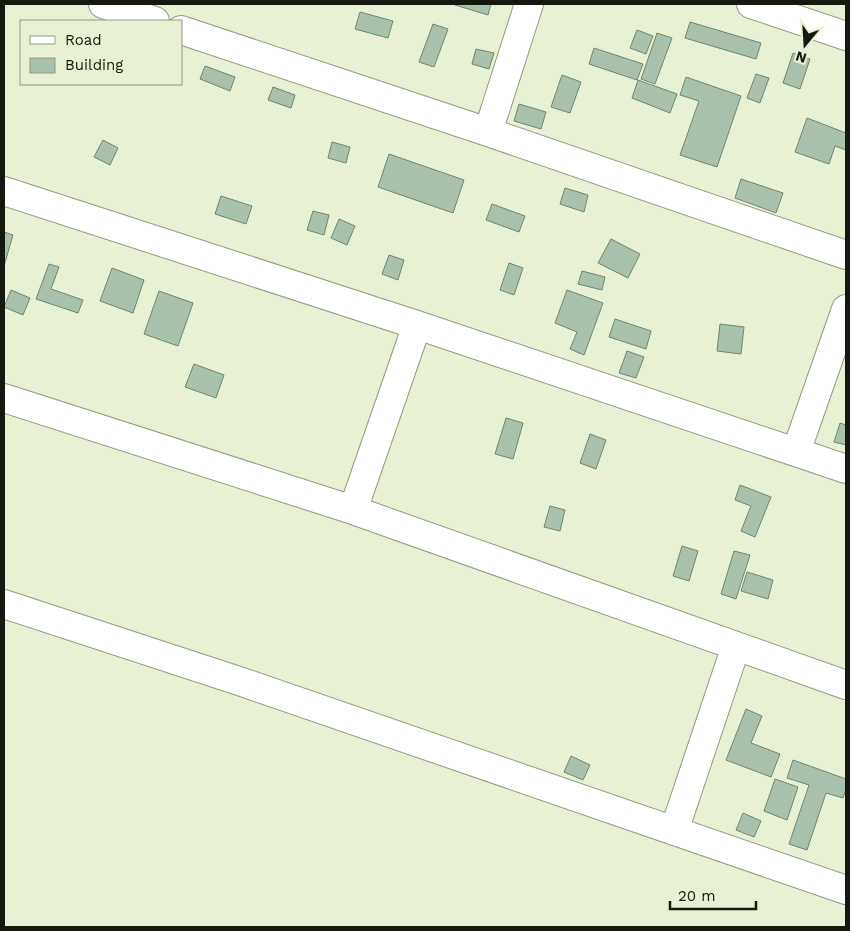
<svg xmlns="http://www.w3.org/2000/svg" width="850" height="931" font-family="'Work Sans',sans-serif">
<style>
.building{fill:#aac2ad;stroke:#6f8672}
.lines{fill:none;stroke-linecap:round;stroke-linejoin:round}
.minor-casing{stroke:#929b80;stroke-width:30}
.minor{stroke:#fff;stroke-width:28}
</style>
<rect width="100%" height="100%" fill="#e8f1d4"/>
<path class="building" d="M455,4H491L488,15L455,5Z
M360,12L393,21L388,38L355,29Z
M690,22L761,43L756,59L685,38Z
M433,24L448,29L434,67L419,62Z
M637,30L653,36L646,54L630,48Z
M657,33L672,38L655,84L641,79Z
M594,48L643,64L637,80L589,64Z
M476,49L494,53L489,69L472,64Z
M793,53L810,59L800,89L783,83Z
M205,66L235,77L230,91L200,79Z
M756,74L769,78L760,103L747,98Z
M562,75L581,82L570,113L551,107Z
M686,77L741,96L717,167L680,155L699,101L680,95Z
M638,80L677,94L670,113L632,98Z
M273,87L295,95L291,108L268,100Z
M519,104L546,112L541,129L514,121Z
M807,118L846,133V150L835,146L829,164L795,152Z
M103,140L118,148L110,165L94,157Z
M332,142L350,147L346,163L328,158Z
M389,154L464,180L453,213L378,187Z
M741,179L783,193L776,213L735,198Z
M565,188L588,195L584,212L560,204Z
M221,196L252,206L246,224L215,214Z
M492,204L525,216L519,232L486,220Z
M313,211L329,215L324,235L307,230Z
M339,219L355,226L347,245L331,238Z
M4,232L13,235L4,266Z
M611,239L640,254L628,278L598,263Z
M389,255L404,260L398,280L382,274Z
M509,263L523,268L514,295L500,290Z
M49,264L59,267L51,289L83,300L78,313L36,299Z
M112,268L144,280L133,313L100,301Z
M582,271L605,277L602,290L578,284Z
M11,290L30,298L23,315L4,307Z
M567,290L603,303L584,355L570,349L577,332L555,323Z
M159,291L193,303L178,346L144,334Z
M615,319L651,331L646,349L609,337Z
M720,324L744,327L741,354L717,351Z
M627,351L644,357L636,378L619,373Z
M194,364L224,375L216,398L185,387Z
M506,418L523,423L513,459L495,454Z
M840,423L846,425V445L834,442Z
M590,434L606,440L596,469L580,463Z
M740,485L771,497L755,537L741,531L751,506L735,500Z
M550,506L565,510L560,531L544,527Z
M682,546L698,551L689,581L673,576Z
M734,551L750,555L736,599L721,594Z
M747,572L773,580L768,599L741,591Z
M746,709L762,716L751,743L780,754L771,777L726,760Z
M571,756L590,765L583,780L564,772Z
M793,760L846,779V789L843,798L826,793L807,850L789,844L809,785L787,778Z
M775,779L798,787L787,820L764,811Z
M743,813L761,821L754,837L736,830Z"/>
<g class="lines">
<defs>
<path id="minor" d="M103,4L155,21
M751,4L846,36
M181,30L488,132L846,255
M488,132L529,4
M4,191L417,325L846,469
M4,398L353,510L846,685
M796,452L846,309
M353,510L417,325
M4,604L242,682L846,890
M674,831L736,646"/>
</defs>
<use href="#minor" class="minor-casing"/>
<use href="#minor" class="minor"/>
</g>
<rect width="850" height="931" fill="none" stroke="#15180e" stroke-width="10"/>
<rect x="20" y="20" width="162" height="65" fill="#e8f1d4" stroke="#949a85"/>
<rect x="30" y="36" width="25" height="8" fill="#ffffff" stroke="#949a85"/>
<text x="65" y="45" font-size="15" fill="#15180e">Road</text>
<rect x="30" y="58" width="25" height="15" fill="#aac2ad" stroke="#949a85"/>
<text x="65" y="70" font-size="15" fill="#15180e">Building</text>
<g transform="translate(805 45) rotate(198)" stroke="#e8f1d4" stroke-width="4" paint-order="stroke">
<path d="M0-4L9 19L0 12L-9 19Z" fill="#15180e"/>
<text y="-8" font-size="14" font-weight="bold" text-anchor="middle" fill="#15180e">N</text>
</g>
<path d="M670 901v8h86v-8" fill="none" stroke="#15180e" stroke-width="2.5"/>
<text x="678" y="901" font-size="15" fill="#15180e" stroke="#e8f1d4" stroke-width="4" paint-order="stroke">20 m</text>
</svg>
